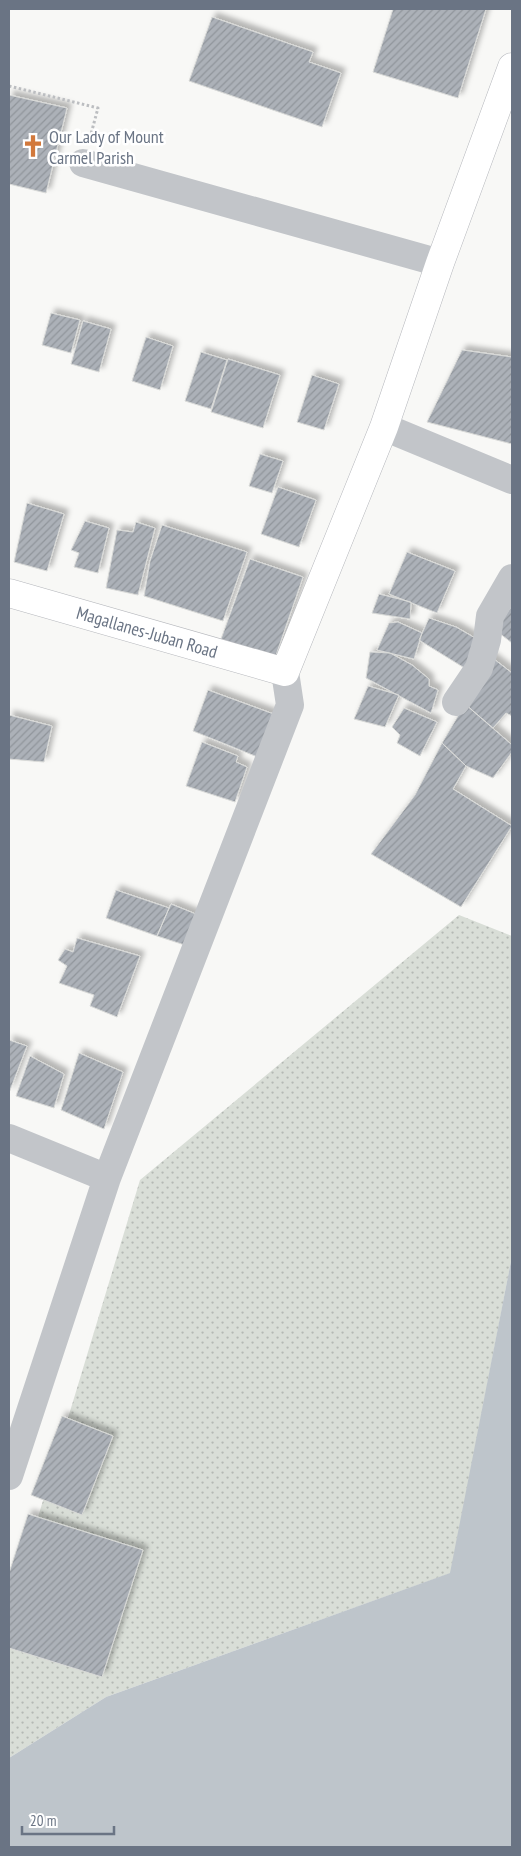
<svg xmlns="http://www.w3.org/2000/svg" width="521" height="1856" font-family="'PT Sans Narrow',sans-serif">
<style>
.grass{fill:url(#grass-dots)}
.water{fill:#bec5cb}
.building{fill:url(#building-hatch);stroke:#d9dad8;filter:url(#shadow)}
.lines{fill:none;stroke-linecap:round;stroke-linejoin:round}
.major-casing{stroke:#b6b8bd;stroke-width:29}
.path{stroke:#bcbec1;stroke-width:3;stroke-dasharray:2.5 2.5;stroke-linecap:butt}
.minor{stroke:#c2c5c9;stroke-width:28}
.major{stroke:#fff;stroke-width:28}
.labels{text-anchor:middle;dominant-baseline:central;stroke-width:5;stroke-linejoin:round;paint-order:stroke}
.poi-label{font-size:18px;fill:#6a7484;stroke:#fff;text-anchor:start}
.street-label{font-size:18px;fill:#6a7484;stroke:#fff}
</style>
<defs>
<pattern id="grass-dots" width="8" height="8" patternUnits="userSpaceOnUse" patternTransform="scale(1.25)"><rect width="8" height="8" fill="#d9ded7"/><path d="M2 2h.1M6 6h.1" fill="none" stroke="#b4b9b4" stroke-width="1.8" stroke-linecap="round"/></pattern>
<pattern id="building-hatch" width="6" height="6" patternUnits="userSpaceOnUse" patternTransform="scale(1.25)"><rect width="6" height="6" fill="#acb1b8"/><path d="M-1 1l2-2M0 6l6-6M5 7l2-2" fill="none" stroke="#90959b"/></pattern>
<filter id="shadow"><feDropShadow dx="4.5" dy="-4.5" stdDeviation="2.5" flood-color="#0004"/></filter>
</defs>
<rect width="100%" height="100%" fill="#f8f8f6"/>
<path class="grass" d="M459,915L512,936V1256L451,1573L106,1697L9,1758V1613L140,1180Z"/>
<path class="water" d="M512,1256V1847H9V1758L106,1697L450,1573Z"/>
<path class="building" d="M393,9H486L458,98L373,72Z
M212,17L313,52L309,62L341,73L322,127L189,81Z
M9,95L67,108L46,193L9,184Z
M51,313L80,320L71,353L42,345Z
M83,321L111,329L99,372L71,364Z
M146,337L173,346L160,390L132,381Z
M462,350L512,357V444L427,422Z
M201,352L227,360L211,409L185,401Z
M228,359L280,375L263,428L211,412Z
M312,375L339,384L324,430L297,422Z
M260,454L283,461L272,493L249,486Z
M278,487L316,500L299,547L261,534Z
M27,503L64,514L47,571L14,562Z
M85,521L109,528L98,573L74,567L79,553L71,550Z
M136,522L155,528L138,595L106,588L117,530L133,532Z
M162,525L247,552L223,621L144,596L150,561Z
M407,552L455,571L437,613L389,594Z
M250,559L303,577L275,658L221,639Z
M379,594L411,602L410,619L372,613Z
M512,606V643L494,629Z
M429,618L456,627L482,642L471,672L419,640Z
M398,622L422,633L414,659L377,650L389,623Z
M370,652L390,653L412,665L429,679V686L438,690L431,713L366,678Z
M490,656L512,673V716L506,713L493,728L465,704Z
M368,686L399,695L385,727L354,719Z
M208,690L279,716L260,758L193,731Z
M465,704L512,745V752L493,778L466,766L442,743Z
M404,708L437,722L420,756L397,743L400,735L392,727Z
M9,715L52,726L44,762L9,759Z
M202,742L238,756L236,762L247,767L235,802L186,786Z
M442,743L466,766L453,789L512,826L461,907L371,854L415,795Z
M116,890L169,908L157,936L106,918Z
M171,904L213,921L200,950L157,936Z
M77,938L140,956L117,1017L90,1006L94,995L59,983L67,966L58,960L65,949L73,952Z
M9,1040L27,1046L9,1093Z
M79,1053L123,1072L104,1129L61,1110Z
M30,1056L64,1074L54,1108L16,1096Z
M62,1416L113,1436L82,1515L31,1495Z
M28,1514L143,1550L102,1677L9,1648V1573Z"/>
<g class="lines">
<defs>
<path id="major" d="M9,593L285,672L384,427L440,263L512,67"/>
</defs>
<use href="#major" class="major-casing"/>
<path class="path" d="M9,86L98,108L91,134"/>
<path class="minor" d="M83,163L440,263
M384,427L512,480
M456,702L479,668L487,640L490,616L512,578
M9,1138L107,1178
M9,1476L107,1178L290,705L285,672"/>
<use href="#major" class="major"/>
</g>
<defs>
<symbol id="church-bare" viewBox="-9 -9 18 18"><path d="M-1.2-6h2.4v3.5h3.3v2.4h-3.3V6h-2.4V-.1h-3.3v-2.4h3.3Z" fill="#d2793c" stroke="#fff" stroke-width="2.5" paint-order="stroke"/></symbol>
</defs>
<g fill-rule="evenodd">
<use href="#church-bare" x="17" y="130" width="32" height="32"/>
</g>
<g class="labels">
<g class="poi-label">
<text x="49" y="136">Our Lady of Mount<tspan x="49" dy="21">Carmel Parish</tspan></text>
</g>
<g class="street-label">
<text transform="translate(147 632) rotate(16)">Magallanes-Juban Road</text>
</g>
</g>
<rect width="521" height="1856" fill="none" stroke="#6a7484" stroke-width="20"/>
<path d="M22 1826v8h92v-8" fill="none" stroke="#6a7484" stroke-width="2.5"/>
<text x="30" y="1826" font-size="15" fill="#6a7484" stroke="#ffffff" stroke-width="4" paint-order="stroke">20 m</text>
</svg>
